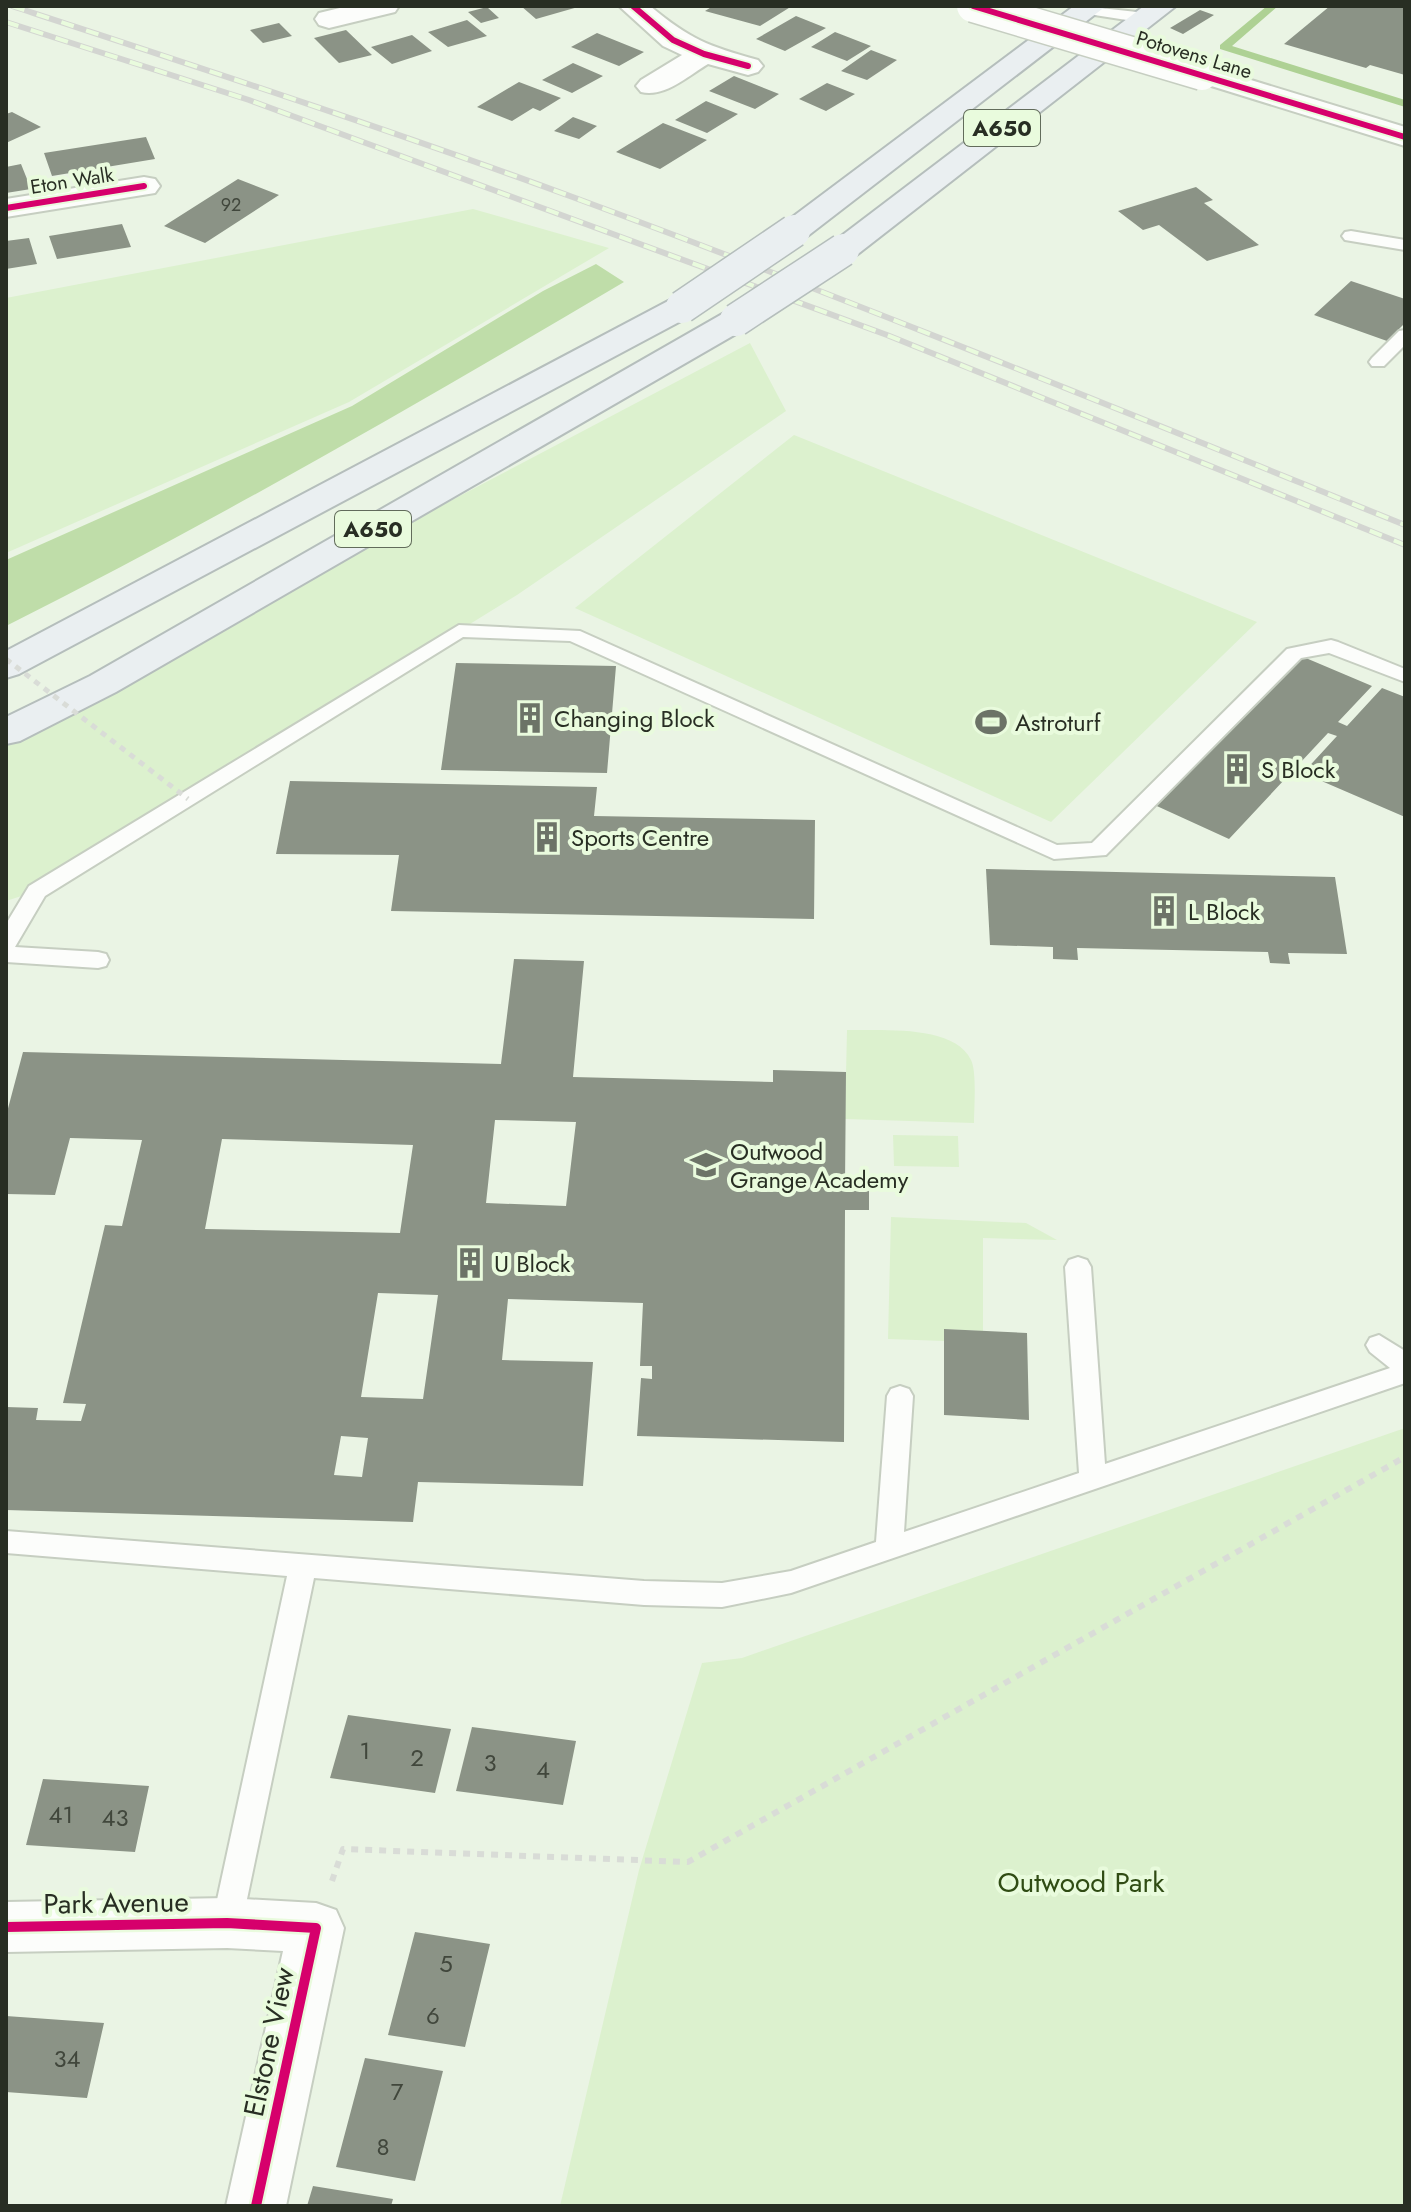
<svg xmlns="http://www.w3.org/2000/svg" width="1411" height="2212" font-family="Jost,sans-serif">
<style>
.green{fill:#dcf1ce}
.forest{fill:#bfdda9}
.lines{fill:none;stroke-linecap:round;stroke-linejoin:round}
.stream{fill:#aed194;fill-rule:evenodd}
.building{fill:#8b9386;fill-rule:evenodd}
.service-casing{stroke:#c6cec1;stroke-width:4}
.minor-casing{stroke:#c6cec1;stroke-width:4}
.tertiary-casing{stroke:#c6cec1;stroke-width:4}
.trunk-casing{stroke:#b5bebc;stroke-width:4}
.path{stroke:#d9dcd7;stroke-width:6;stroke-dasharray:7 7;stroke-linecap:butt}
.service{fill:#fcfdfb;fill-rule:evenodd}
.minor{fill:#fcfdfb;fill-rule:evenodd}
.tertiary{fill:#fcfdfb;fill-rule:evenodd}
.trunk{fill:#eaeff1;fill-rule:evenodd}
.rail-casing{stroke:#d3d5d1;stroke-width:6}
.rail{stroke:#e9fbdd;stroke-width:4;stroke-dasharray:13;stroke-linecap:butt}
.tertiary-bridge-casing{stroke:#c6cec1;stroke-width:35;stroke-linecap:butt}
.trunk-bridge-casing{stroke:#b5bebc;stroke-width:35;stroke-linecap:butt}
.path-bridge{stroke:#d9dcd7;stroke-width:5;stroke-dasharray:6 6;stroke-linecap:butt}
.tertiary-bridge{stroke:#fcfdfb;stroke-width:32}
.trunk-bridge{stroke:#eaeff1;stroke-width:32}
.cycleway-far1-casing{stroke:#e9fbdd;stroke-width:10}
.cycleway-casing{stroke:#e9fbdd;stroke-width:15}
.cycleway-far1{stroke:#d6006c;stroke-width:6}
.cycleway{stroke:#d6006c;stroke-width:10}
.labels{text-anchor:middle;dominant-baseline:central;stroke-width:8;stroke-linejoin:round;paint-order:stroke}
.far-number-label{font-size:18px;fill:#41473c}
.far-street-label{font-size:20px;fill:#282e23;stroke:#e9fbdd}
.shield{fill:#e9fbdd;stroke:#626c5b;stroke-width:2}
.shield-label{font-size:22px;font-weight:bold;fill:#282e23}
.poi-label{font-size:24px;fill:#282e23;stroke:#e9fbdd;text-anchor:start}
.near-number-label{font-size:24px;fill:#41473c}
.near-park-label{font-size:28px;fill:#304c14;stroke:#e9fbdd}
.near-street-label{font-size:28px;fill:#282e23;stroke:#e9fbdd}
</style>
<rect width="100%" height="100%" fill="#eaf4e4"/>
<path class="green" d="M473,209L609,248L349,402L6,553V298Z
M750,343L786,411L517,595L37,891L6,901V732L103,684Z
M794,435L1257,622L1051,822L575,608Z
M847,1030C880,1031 954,1024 971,1060C977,1072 974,1108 974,1123L845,1119Z
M893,1135L958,1136L959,1167L894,1166Z
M891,1217L1026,1223L1057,1240L983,1238V1331L945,1329L944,1341L888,1339Z
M1405,1428V2206H560L639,1870L702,1663L742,1658Z"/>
<path class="forest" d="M596,264L624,282C421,402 217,520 6,626V560L352,406L543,291Z"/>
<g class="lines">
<path class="stream" d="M1267,6H1278L1232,46L1405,100V107L1220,49V45Z"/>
</g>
<path class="building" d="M521,6H578V7L536,19Z
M713,6H792L760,26L705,11Z
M1330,6H1405V75L1370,65L1366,68L1284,44Z
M487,7L499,18L481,23L468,12Z
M1200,10L1214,15L1183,34L1170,28Z
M796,16L826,28L785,51L756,39Z
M467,20L487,36L448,47L428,32Z
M279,23L292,36L263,43L250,30Z
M346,30L372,55L339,63L314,38Z
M835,32L871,46L847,61L811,47Z
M597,33L644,52L619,66L571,47Z
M412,35L432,51L392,64L371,47Z
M871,50L897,60L867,80L841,71Z
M573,63L603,76L572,93L542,80Z
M734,76L779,94L755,109L709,91Z
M519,82L561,98L540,111L533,108L512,121L477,107Z
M827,83L855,94L826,111L799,99Z
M706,101L738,114L707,133L675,120Z
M12,112L41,127L6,143V114Z
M573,117L597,126L579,139L554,131Z
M663,123L707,140L660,169L616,152Z
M146,137L155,159L52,176L44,153Z
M21,164L31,189L6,193V167Z
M238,179L279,195L205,243L164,226Z
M1196,187L1213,200L1204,203L1259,245L1207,261L1159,225L1143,230L1118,211Z
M122,224L131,247L57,259L49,236Z
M29,238L37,264L6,269V241Z
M1351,281L1405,299V323L1387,341L1314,315Z
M1294,653L1372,686L1338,722L1347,726L1382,688L1405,697V817L1303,773L1337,736L1328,733L1229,839L1148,802Z
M456,663L616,666L607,773L441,770Z
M290,781L597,787L594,816L815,820L814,919L391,911L399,855L276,854Z
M986,869L1335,877L1347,954L1288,953L1290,964L1270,963L1268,952L1077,948L1078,960L1053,959V947L990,945Z
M514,959L584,961L573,1077L773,1082V1070L846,1072L845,1184H869V1210H845L844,1442L637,1436L641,1378L652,1379V1366H640L643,1303L508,1299L502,1360L593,1362L583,1486L418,1482L413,1522L6,1510V1407L38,1408L36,1420L81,1421L86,1404L63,1403L105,1225L122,1226L142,1140L70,1138L55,1195L6,1194V1116L23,1052L501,1064ZM495,1120L576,1122L566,1206L486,1203ZM222,1139L413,1145L400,1233L205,1229ZM378,1293L438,1295L423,1399L361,1397ZM341,1436L368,1438L362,1477L334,1475Z
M944,1329L1027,1333L1029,1420L944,1415Z
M348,1715L451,1729L435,1793L330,1778Z
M472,1727L576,1741L563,1805L456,1791Z
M43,1779L149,1786L135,1852L26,1845Z
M415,1932L490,1944L465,2047L388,2035Z
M6,2016L104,2023L87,2098L6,2092Z
M365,2058L443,2071L415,2181L336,2167Z
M313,2186L393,2199L391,2206H307Z"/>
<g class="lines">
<defs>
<path id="service" d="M1082,6L1146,13L1154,18L1146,23L1088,14L1083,12Z
M1351,231L1405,240V250L1345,240L1342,236L1345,232Z
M1405,330V345L1384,366H1372L1369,362L1372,358L1399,331Z
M459,625L580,631L1057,845L1092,843L1287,649L1331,640L1338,642L1405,669V682L1329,653L1301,658L1106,855L1054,859L570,641L463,637L45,896L15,947L98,952L106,954L109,960L106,966L98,968L6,962V924L29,886Z
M1078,1257L1087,1260L1091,1267L1105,1464L1390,1368L1370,1352L1366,1345L1370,1338L1379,1335L1405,1351V1383L791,1593L722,1607L644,1605L314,1578L242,1923L238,1933L227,1937L216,1933L212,1923L287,1576L6,1553V1531L644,1581L722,1583L791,1571L876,1542L887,1396L891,1389L900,1386L909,1389L913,1396L904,1532L1079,1473L1065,1267L1069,1260Z"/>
<path id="minor" d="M348,6H399L395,12L329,28L319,25L315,19L319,13Z
M619,6H650C691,40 708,46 758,60L763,66L758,72L748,75L708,64C688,76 664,98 641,92L636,86L641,80L682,55L663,46Z
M144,177L155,179L160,186L155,193L6,217V199Z
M227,1898L316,1903L336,1910L344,1928L286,2206H226L283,1951L227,1948L6,1952V1902Z"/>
<path id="tertiary" d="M1202,65L1405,127V146L1192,80L1187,74L1192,68Z"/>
<path id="trunk" d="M1074,6H1106L805,238L794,240L783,238L778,231L783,224Z
M1144,6H1176L854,257L843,260L832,257L827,250L832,243Z
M682,297L694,300L698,307L694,314L19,674L6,678V651L670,300Z
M736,310L748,313L752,320L748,327L116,692L20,741L6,744V717L90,676L724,313Z"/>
</defs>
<use href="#service" class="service-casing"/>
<use href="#minor" class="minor-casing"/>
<use href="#tertiary" class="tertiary-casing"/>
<use href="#trunk" class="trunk-casing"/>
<path class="path" d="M332,1881L343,1849L688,1862L1405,1457"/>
<use href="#service" class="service"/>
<use href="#minor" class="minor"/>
<use href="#tertiary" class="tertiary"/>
<use href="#trunk" class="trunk"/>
<defs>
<path id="rail" d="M12,6C201,68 391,130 578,199C856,302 1130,414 1405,525
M6,22L249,100L887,335L1405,545"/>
</defs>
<use href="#rail" class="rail-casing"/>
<use href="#rail" class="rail"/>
<defs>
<path id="tertiary-bridge" d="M973,6L1202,74"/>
<path id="trunk-bridge" d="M682,307L794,231
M736,320L843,250"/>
</defs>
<use href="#tertiary-bridge" class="tertiary-bridge-casing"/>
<use href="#trunk-bridge" class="trunk-bridge-casing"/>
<path class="path-bridge" d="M6,659L188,799"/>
<use href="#tertiary-bridge" class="tertiary-bridge"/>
<use href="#trunk-bridge" class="trunk-bridge"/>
<defs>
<path id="cycleway-far1" d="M633,6L673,40L704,54L748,66
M973,6L1405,137
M6,208L144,186"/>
<path id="cycleway" d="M6,1927L227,1923L316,1928L256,2206"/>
</defs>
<use href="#cycleway-far1" class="cycleway-far1-casing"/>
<use href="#cycleway" class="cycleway-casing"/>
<use href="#cycleway-far1" class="cycleway-far1"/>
<use href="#cycleway" class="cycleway"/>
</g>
<defs>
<symbol id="building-bare" viewBox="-9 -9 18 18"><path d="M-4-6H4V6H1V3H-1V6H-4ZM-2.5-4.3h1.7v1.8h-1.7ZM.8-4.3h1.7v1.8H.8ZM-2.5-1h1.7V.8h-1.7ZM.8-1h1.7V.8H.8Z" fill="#6c7367" stroke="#e9fbdd" stroke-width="2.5" paint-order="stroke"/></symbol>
<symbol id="stadium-bare" viewBox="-9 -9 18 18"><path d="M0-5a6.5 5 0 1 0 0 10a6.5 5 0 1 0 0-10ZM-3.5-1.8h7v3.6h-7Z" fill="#6c7367" stroke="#e9fbdd" stroke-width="2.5" paint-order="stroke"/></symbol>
<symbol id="school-bare" viewBox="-9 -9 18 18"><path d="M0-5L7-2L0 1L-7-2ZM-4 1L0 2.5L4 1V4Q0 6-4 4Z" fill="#6c7367" stroke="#e9fbdd" stroke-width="2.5" paint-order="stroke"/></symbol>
</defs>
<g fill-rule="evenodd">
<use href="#building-bare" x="508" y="696" width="44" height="44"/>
<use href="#stadium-bare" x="969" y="700" width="44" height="44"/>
<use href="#building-bare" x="1215" y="747" width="44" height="44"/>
<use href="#building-bare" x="525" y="815" width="44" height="44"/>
<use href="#building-bare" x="1142" y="889" width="44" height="44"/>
<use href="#school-bare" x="684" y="1143" width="44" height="44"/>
<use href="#building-bare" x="448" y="1241" width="44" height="44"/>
</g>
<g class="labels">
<g class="far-number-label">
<text x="231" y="205">92</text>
</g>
<g class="far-street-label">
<text transform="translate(1194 55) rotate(17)">Potovens Lane</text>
<text transform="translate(72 181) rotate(-9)">Eton Walk</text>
</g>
<g class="shield">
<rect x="964" y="110" width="76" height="36" rx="6"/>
<rect x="335" y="511" width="76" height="36" rx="6"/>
</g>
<g class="shield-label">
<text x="1002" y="128">A650</text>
<text x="373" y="529">A650</text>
</g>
<g class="poi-label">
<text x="554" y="718">Changing Block</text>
<text x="1015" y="722">Astroturf</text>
<text x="1261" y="769">S Block</text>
<text x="571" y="837">Sports Centre</text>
<text x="1188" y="911">L Block</text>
<text x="730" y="1151">Outwood<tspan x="730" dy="28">Grange Academy</tspan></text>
<text x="494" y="1263">U Block</text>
</g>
<g class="near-number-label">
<text x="365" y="1750">1</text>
<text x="417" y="1757">2</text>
<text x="490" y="1762">3</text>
<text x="543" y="1769">4</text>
<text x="61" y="1814">41</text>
<text x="115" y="1817">43</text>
<text x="446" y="1963">5</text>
<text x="433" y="2015">6</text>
<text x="67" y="2058">34</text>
<text x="397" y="2091">7</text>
<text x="383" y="2146">8</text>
</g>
<g class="near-park-label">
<text x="1081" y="1882">Outwood Park</text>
</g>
<g class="near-street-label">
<text transform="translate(116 1903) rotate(-1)">Park Avenue</text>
<text transform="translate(269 2042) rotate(-78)">Elstone View</text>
</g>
</g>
<rect width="1411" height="2212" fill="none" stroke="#282e23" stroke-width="16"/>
</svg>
